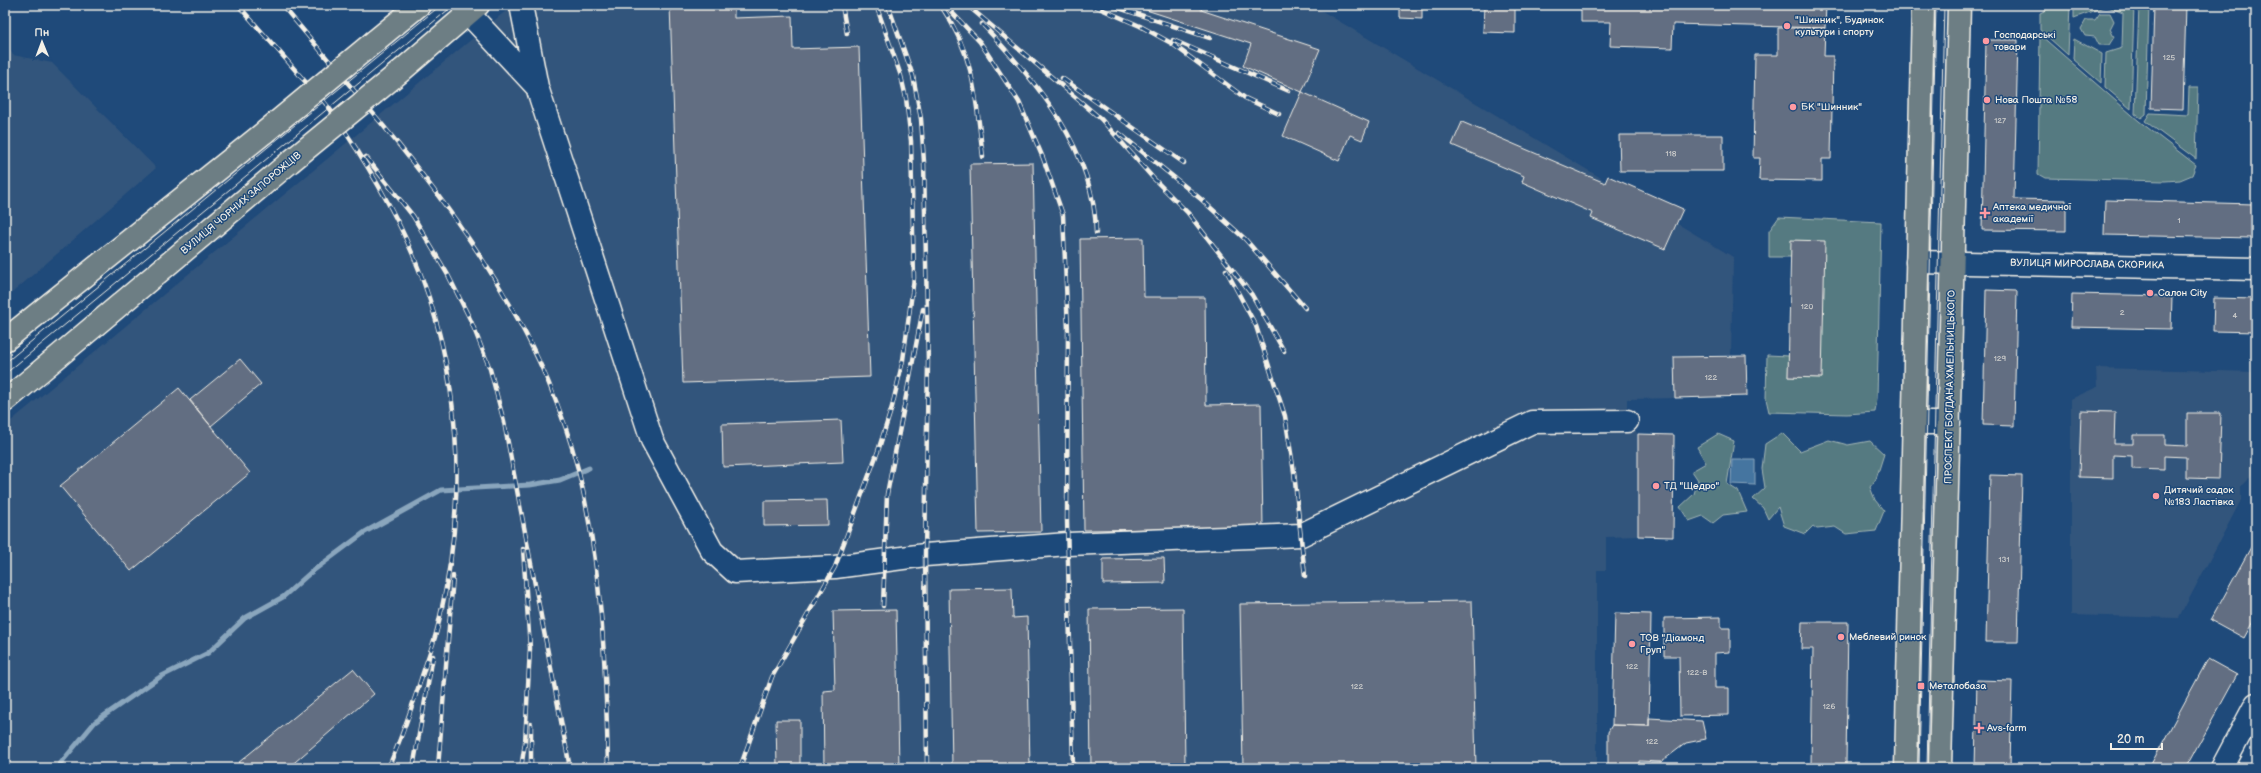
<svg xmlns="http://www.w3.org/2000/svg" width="2261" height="773" font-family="'Balsamiq Sans',sans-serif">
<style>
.built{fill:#33557c}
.green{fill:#547a81;stroke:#a4b6b4}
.water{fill:#4474a0;stroke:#8aa6bd}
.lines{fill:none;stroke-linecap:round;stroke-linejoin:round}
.stream{stroke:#8aa6bd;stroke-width:5}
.building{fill:#626e82;stroke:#f4f1e8}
.minor-casing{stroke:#f4f1e8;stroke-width:25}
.major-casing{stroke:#f4f1e8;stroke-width:25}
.minor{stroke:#1f4a7a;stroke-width:22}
.major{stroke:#6d7e84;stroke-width:22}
.tram{stroke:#f4f1e8;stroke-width:1}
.rail-casing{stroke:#f4f1e8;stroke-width:4.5}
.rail{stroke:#1f4a7a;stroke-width:3;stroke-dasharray:9;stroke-linecap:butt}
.major-bridge-casing{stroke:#f4f1e8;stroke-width:25;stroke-linecap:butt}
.major-bridge{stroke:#6d7e84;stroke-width:22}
.poi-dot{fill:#ff9aa2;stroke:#1f4a7a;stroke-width:1.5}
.labels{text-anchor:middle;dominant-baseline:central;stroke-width:3;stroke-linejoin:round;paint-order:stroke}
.number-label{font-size:8px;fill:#d0d0ce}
.poi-label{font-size:10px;fill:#f4f1e8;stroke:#1f4a7a;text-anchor:start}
.street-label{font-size:10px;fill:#f4f1e8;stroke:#1f4a7a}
</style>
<rect width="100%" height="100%" fill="#1f4a7a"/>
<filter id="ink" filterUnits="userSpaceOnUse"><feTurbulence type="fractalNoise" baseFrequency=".025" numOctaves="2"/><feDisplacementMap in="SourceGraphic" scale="8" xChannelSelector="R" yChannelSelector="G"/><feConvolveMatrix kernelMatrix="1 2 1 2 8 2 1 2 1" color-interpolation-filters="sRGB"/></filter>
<g filter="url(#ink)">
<path class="built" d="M513,5H1312L1733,257L1731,355L1674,357L1675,398L1627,399V421L1638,434V536L1606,537V570H1597V768H5V426Z
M5,43L13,55L52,63L156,168L5,299Z
M2096,368L2256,372V471L2241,486V500L2179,618L2071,615V399L2097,387Z"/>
<path class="green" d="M2057,5H2070L2068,55L2040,30V13Z
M2074,5H2134L2131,109L2105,87L2106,53L2122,48L2123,13L2106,6L2074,18Z
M2139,5H2149L2146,114L2141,118L2135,114Z
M2100,13H2110L2114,21L2110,29L2114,37L2109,45H2099L2095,37L2085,36L2081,29L2086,20H2095Z
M2040,35L2139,121L2196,165L2192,175L2180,180L2165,181L2045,178L2038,174Z
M2074,39L2102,54L2101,83L2073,59Z
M2189,88H2198L2196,159L2145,121L2150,113L2188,115Z
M1779,217L1881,222L1877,398L1875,412L1847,414L1769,412L1766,399L1767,355L1789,356L1788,377L1822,378L1791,257H1769V231Z
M1782,433L1800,451L1829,440L1848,445L1870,441L1884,454L1876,479L1870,487L1875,500L1884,511L1876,531L1846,534L1835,527L1817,529L1813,526L1805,534L1784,526L1778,507L1768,519L1763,508L1753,499L1765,488L1762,469L1765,444Z
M1718,434L1734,441L1727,484L1738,491L1747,512L1723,515L1713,523L1703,516L1689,521L1680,507L1694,494L1698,480L1692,471L1706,463L1697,447Z"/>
<path class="water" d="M1732,460H1755V485L1731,484Z"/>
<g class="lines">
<path class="stream" d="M60,764L95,722L160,677L208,653L245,618L283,597L310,573L365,532L441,490L530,485L560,480L589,468"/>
</g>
<path class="building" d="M670,5H734V18L792,16L793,49L859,47L870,377L683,383Z
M1138,5H1203L1201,10L1320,49L1302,92L1243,66L1251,44L1137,7Z
M1400,5H1422V19L1400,18Z
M1484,5H1515V33L1483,32Z
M1581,5H1826L1825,28L1673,24L1672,48L1610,46L1611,22H1581Z
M2154,5H2186L2183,109L2151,108Z
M1778,28H1825L1824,56H1833L1831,159H1822V181L1759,180L1760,158H1753L1755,55H1778Z
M1986,40H2018L2014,199L2066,200V231L1982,230Z
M1302,92L1369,122L1362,140L1350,135L1339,161L1283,136Z
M1462,122L1605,183L1608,176L1683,209L1665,249L1591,218L1593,213L1522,182L1524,176L1452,145Z
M1619,135H1723V171H1620Z
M1033,163L1041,532L978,533L970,164Z
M2105,200L2254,204L2253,238L2104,235Z
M1143,238L1144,297H1205L1206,405L1261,404L1263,528L1084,530L1080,239Z
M1791,240L1825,241L1822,378L1788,377Z
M1986,290L2017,291L2014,426L1983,425Z
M2072,294L2172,296L2171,329L2071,327Z
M2214,298L2256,299V332L2213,331Z
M1746,356L1747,396L1675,398L1674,357Z
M240,359L261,384L211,426L190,400Z
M179,388L250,473L131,571L60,486Z
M2081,411L2115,412L2114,444H2133V435H2165V445L2187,446V413H2221L2219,479L2186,478V457L2164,456V470L2132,469V456L2113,455V478L2079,477Z
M841,420L843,462L723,467L722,424Z
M1638,434L1674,435L1673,537L1638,536Z
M1990,475L2022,476L2018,642H1986Z
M827,500L828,525L764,526V501Z
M2256,538V616L2244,638L2211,620Z
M1164,558L1165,583L1103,584V559Z
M1012,588L1013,618L1027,617L1030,768H952L949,589Z
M1472,601L1476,768H1243L1240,604Z
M1183,608L1185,768H1091L1089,609Z
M896,610L899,768H824L823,691L835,690L833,611Z
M1615,613L1651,614L1649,726L1612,725Z
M1721,617V628H1730V652L1715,653V688H1729V715L1680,716L1679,656H1664V618Z
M1802,622H1848L1846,764H1811L1813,649H1801Z
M2208,659L2237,675L2186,768H2149Z
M353,669L374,694L288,768H242L238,763Z
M1977,680L2012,681L2010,768H1975Z
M1649,718L1702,721L1706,739L1686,743L1661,762L1639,761V768H1608V732L1612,725L1649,726Z
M776,720H800V768H777Z
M1692,766H1732V768H1692Z"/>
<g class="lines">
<defs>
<path id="minor" d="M464,5L468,13L537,87
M521,5L537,87L652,440L712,551L735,572L835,567L925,555L1068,544L1301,535L1532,422L1627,421
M1917,262L2256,269
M1914,423H1949
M2222,768L2256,704"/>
<path id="major" d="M375,41L419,5
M401,71L478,5
M5,340L265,132
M5,401L290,162
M1906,768L1923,5
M1940,768L1959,5"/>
</defs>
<use href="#minor" class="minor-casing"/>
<use href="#major" class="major-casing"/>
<use href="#minor" class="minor"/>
<use href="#major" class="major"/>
<path class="tram" d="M5,363L441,5
M5,374L454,5
M1919,768L1936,5
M1927,768L1944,5"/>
<defs>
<path id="rail" d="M238,5C259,29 281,53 302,78C312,89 324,100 332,112C363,157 392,205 413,255C462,370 468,500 439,621C436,638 429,654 424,670C413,703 403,736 388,768
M282,5C400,146 531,286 578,469C602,567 606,668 608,768
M842,5L847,34
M888,5L913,76L921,119L924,162L928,362L925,555L927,768
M945,5L980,42L1019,102L1043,158L1063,215L1068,330L1067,520L1073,768
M967,5L1101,119L1153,178L1188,213L1252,295L1284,351
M1092,5L1140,26L1171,43L1245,98L1279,114
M1110,5L1210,38
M943,9C975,57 976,101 983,157
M982,24C1036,81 1095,150 1096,233
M1173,40L1289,91
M1062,78L1184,163
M1119,133L1202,200L1245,239L1305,308
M366,157L413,216L448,275L471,321L490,369L504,422L570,768
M1226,270L1256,326L1285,416L1294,472L1305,576
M883,606L887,494L923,309
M413,768L433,656
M438,768L453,576
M521,768L525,743L530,648L523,549
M531,768V724
M740,768L772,677L835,567L878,451L892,407L903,360L914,278L911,141L906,98L901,76L876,5"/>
</defs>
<use href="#rail" class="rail-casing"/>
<use href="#rail" class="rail"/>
<defs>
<path id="major-bridge" d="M265,132L375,41
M290,162L401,71"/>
</defs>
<use href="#major-bridge" class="major-bridge-casing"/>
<use href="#major-bridge" class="major-bridge"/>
</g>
</g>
<g class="poi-dot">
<circle cx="1787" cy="26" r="4"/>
<circle cx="1986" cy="41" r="4"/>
<circle cx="1987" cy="100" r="4"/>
<circle cx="1793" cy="107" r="4"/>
<path d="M1983 207h4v4h4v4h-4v4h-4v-4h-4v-4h4z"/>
<circle cx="2150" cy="293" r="4"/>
<circle cx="1656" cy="486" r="4"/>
<circle cx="2156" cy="496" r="4"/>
<circle cx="1841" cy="637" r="4"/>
<circle cx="1632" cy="644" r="4"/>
<rect x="1917" y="682" width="8" height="8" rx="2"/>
<path d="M1977 722h4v4h4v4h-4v4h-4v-4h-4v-4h4z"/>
</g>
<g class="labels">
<g class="number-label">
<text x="2169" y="57">125</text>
<text x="2000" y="120">127</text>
<text x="1671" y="153">118</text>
<text x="2179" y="220">1</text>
<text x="1807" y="306">120</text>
<text x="2122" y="312">2</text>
<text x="2235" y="315">4</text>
<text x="2000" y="358">129</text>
<text x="1711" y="377">122</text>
<text x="2004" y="559">131</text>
<text x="1632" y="666">122</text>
<text x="1697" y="672">122-В</text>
<text x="1357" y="686">122</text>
<text x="1829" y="706">126</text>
<text x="1652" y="741">122</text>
</g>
<g class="poi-label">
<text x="1795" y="20">"Шинник", Будинок<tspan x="1795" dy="12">культури і спорту</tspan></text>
<text x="1994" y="35">Господарські<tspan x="1994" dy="12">товари</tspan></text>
<text x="1995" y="100">Нова Пошта №58</text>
<text x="1801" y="107">БК "Шинник"</text>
<text x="1993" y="207">Аптека медичної<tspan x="1993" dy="12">академії</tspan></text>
<text x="2158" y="293">Салон City</text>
<text x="1664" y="486">ТД "Щедро"</text>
<text x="2164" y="490">Дитячий садок<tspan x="2164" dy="12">№183 Ластівка</tspan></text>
<text x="1849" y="637">Меблевий ринок</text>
<text x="1640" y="638">ТОВ "Діамонд<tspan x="1640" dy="12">Груп"</tspan></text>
<text x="1929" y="686">Металобаза</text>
<text x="1987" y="728">Avs-farm</text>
</g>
<g class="street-label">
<text transform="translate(241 203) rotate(-40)">ВУЛИЦЯ ЧОРНИХ ЗАПОРОЖЦІВ</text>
<text transform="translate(2087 264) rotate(1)">ВУЛИЦЯ МИРОСЛАВА СКОРИКА</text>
<text transform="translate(1950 387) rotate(-89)">ПРОСПЕКТ БОГДАНА ХМЕЛЬНИЦЬКОГО</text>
</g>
</g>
<rect width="2261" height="773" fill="none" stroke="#1f4a7a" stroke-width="20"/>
<rect x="10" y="10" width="2241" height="753" fill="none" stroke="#f4f1e8" stroke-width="1.5" filter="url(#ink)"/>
<g transform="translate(42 42) rotate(359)" stroke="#1f4a7a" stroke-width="3" paint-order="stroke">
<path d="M0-3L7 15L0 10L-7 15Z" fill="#f4f1e8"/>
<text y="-6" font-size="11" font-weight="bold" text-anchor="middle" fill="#f4f1e8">Пн</text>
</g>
<path d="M2111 743v6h51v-6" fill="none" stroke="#f4f1e8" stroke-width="2"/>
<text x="2117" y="743" font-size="12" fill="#f4f1e8" stroke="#1f4a7a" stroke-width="3" paint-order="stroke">20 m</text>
</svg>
